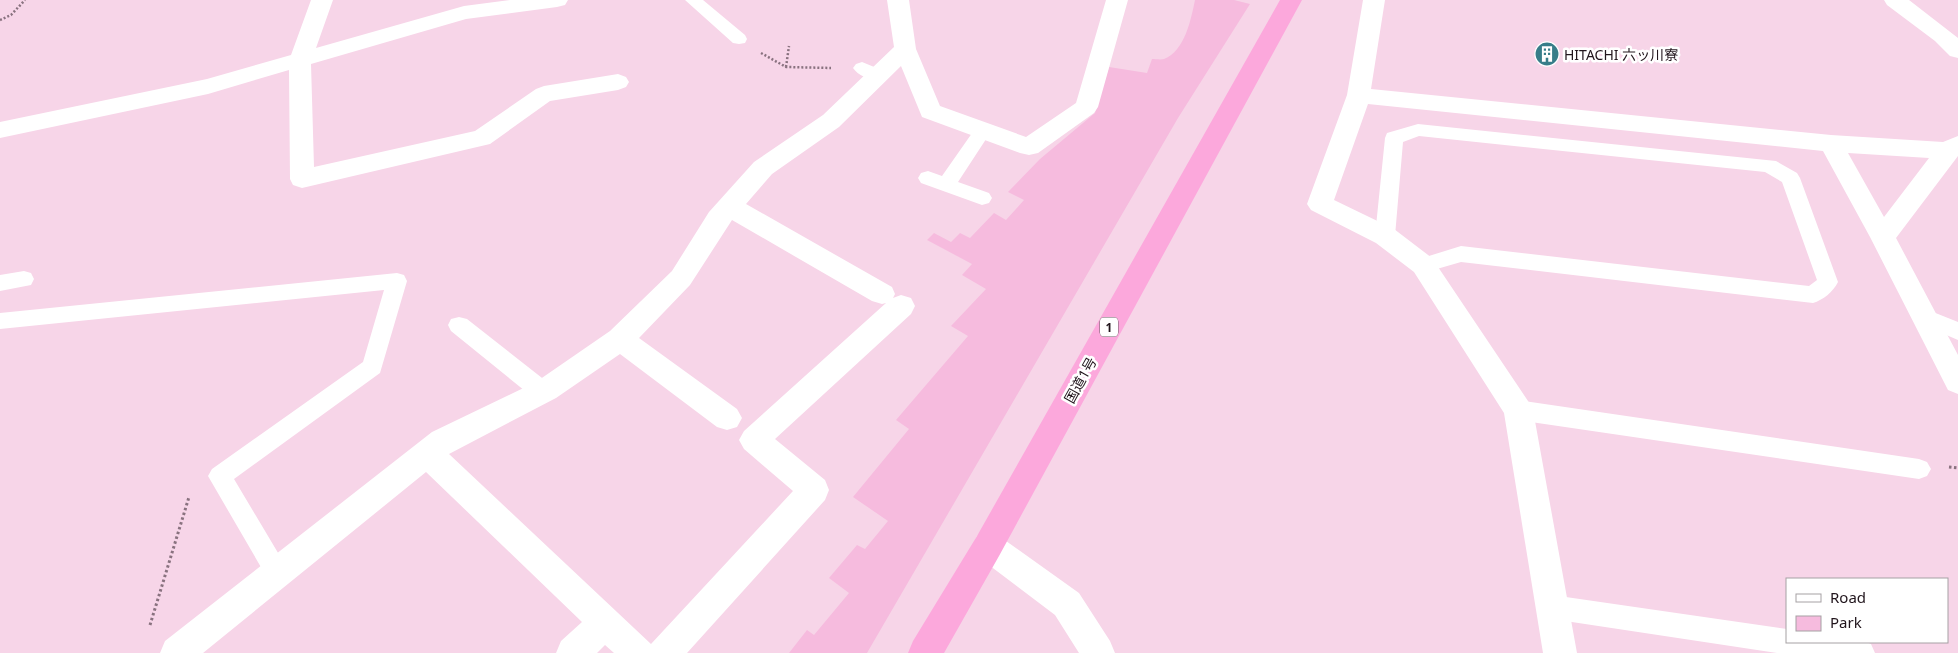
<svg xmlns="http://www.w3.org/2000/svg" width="1958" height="653" font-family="'Noto Sans','Noto Sans JP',sans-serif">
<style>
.green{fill:#f6bbde}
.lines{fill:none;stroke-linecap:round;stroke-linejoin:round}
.path-far1{stroke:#89727f;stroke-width:2.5;stroke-dasharray:2 2;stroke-linecap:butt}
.path{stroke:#89727f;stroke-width:3;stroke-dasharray:2.5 2.5;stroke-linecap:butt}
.service{fill:#fff;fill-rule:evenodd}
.minor{fill:#fff;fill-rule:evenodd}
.trunk{fill:#fca8dc;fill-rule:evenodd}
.labels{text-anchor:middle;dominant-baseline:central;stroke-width:5;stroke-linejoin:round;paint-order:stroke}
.shield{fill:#fff;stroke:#645b60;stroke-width:1}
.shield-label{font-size:12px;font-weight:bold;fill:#21151c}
.poi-label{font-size:14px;fill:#21151c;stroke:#fff;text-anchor:start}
.street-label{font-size:14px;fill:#21151c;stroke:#fff}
</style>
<rect width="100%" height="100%" fill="#f7d5e8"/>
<path class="green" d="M1195,0H1234L1250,4L1178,118L867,653H789L807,630L814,635L849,593L829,578L857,545L865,549L888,521L853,497L909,429L896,420L968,336L951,326L986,289L962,275L972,264L927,240L934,233L951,242L960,233L970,238L994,213L1006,220L1024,200L1008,192L1040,159L1095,113L1109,67L1147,73L1152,59C1155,59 1161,60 1164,59C1185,51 1191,19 1195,0Z"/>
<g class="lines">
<path class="path-far1" d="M0,20L11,15L25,0
M761,53L786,67L831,68
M786,67L789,46"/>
<path class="path" d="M1949,467L1958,468
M150,625L189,497"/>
<path class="service" d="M685,0H703L745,35L747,39L745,43L739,44L733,43Z
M862,62L884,71L887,75L884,79C875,82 859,77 853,68L856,64Z
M983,124L989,126L992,130L958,182L989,193L992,198L989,203L982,205L921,183L918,178L921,173L928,171L942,176L977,126Z
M1418,124L1776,161L1797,173L1800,178L1838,282C1833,292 1823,300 1813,303L1461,262L1423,273L1416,270L1413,265L1416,260L1461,246L1809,286L1817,280L1782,182L1765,172L1419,136L1403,142L1395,236L1392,241L1385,243L1378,241L1375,236L1385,138L1387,133Z
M24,271L31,273L34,279L31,285L0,291V275Z
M397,273L404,275L407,281L380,373L234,479L290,573L287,581L278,585L269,581L208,476L212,469L363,362L384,290L0,329V313Z
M1923,308L1958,322V340L1916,322L1912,316L1916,310Z
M459,317L467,319L551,385L554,392L551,399L543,401L535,399L451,331L448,325L451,319Z
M1518,400L1919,459L1927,462L1931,469L1927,476L1919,479L1518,420L1510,417L1507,410L1510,403Z
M1552,595L1787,629V642H1866L1871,644L1875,653H1777L1552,619L1543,616L1539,607L1543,598Z"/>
<path class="minor" d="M311,0H333L316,48L464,6L510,0H568L565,5L557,7L466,19L311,64L314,167L475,131L536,89L544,86L618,74L626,77L629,82L626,87L618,90L550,101L490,144L302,188L293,185L290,179L289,70L208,94L0,138V122L207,79L291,55Z
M887,0H909L916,49L940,106L1026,137L1076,103L1106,0H1128L1098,107L1094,113L1038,153L1029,155L1020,153L922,117L901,66L839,127L772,174L746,204L892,287L895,294L893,298L901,295L911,298L915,306L911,314L775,439L825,480L829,490L825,500L687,653H614L605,645L597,653H556L561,641L582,622L426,472L203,653H160L165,641L432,432L536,382L610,331L672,271L709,212L754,162L823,115L894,47ZM732,220L872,301L882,304L886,303L744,431L739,440L744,449L793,491L651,644L449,454L556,398L620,354L717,427L727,430L737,427L742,418L737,409L639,338L690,285Z
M1363,0H1385L1371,89L1831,135L1943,142L1958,136V156L1896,238L1958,355V394L1948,390L1870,237L1823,151L1368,104L1334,200L1394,229L1432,258L1528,401L1533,410L1577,653H1543L1504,413L1414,272L1376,243L1311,210L1307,204L1347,95ZM1848,153L1929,158L1884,217Z
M1884,0H1909L1958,38V58L1950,56L1935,41L1887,5Z
M988,531L999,536L1079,593L1110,641L1115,653H1079L1055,615L977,556L972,546L977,536Z"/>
<path class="trunk" d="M1280,0H1302L999,556L944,653H908L913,641L977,536Z"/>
</g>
<defs>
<symbol id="building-disc" viewBox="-11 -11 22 22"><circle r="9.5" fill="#377d89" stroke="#fff"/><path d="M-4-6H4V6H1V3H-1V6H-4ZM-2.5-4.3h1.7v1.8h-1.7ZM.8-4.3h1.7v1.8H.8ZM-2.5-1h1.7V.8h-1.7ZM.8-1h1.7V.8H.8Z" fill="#fff"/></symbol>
</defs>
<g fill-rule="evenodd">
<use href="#building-disc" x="1533" y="40" width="28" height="28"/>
</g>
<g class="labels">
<rect class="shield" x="1100" y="317.5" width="18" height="19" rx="4"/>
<g class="shield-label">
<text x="1109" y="327">1</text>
</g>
<g class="poi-label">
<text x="1564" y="54">HITACHI 六ッ川寮</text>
</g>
<g class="street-label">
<text transform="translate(1080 380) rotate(-61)">国道1号</text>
</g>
</g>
<rect x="1786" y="578" width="162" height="65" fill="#ffffff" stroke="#a6a1a4"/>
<rect x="1796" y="594" width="25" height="8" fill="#ffffff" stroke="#a6a1a4"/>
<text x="1830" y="603" font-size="15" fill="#21151c">Road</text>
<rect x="1796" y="616" width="25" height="15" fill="#f6bbde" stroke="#a6a1a4"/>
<text x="1830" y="628" font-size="15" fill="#21151c">Park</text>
</svg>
